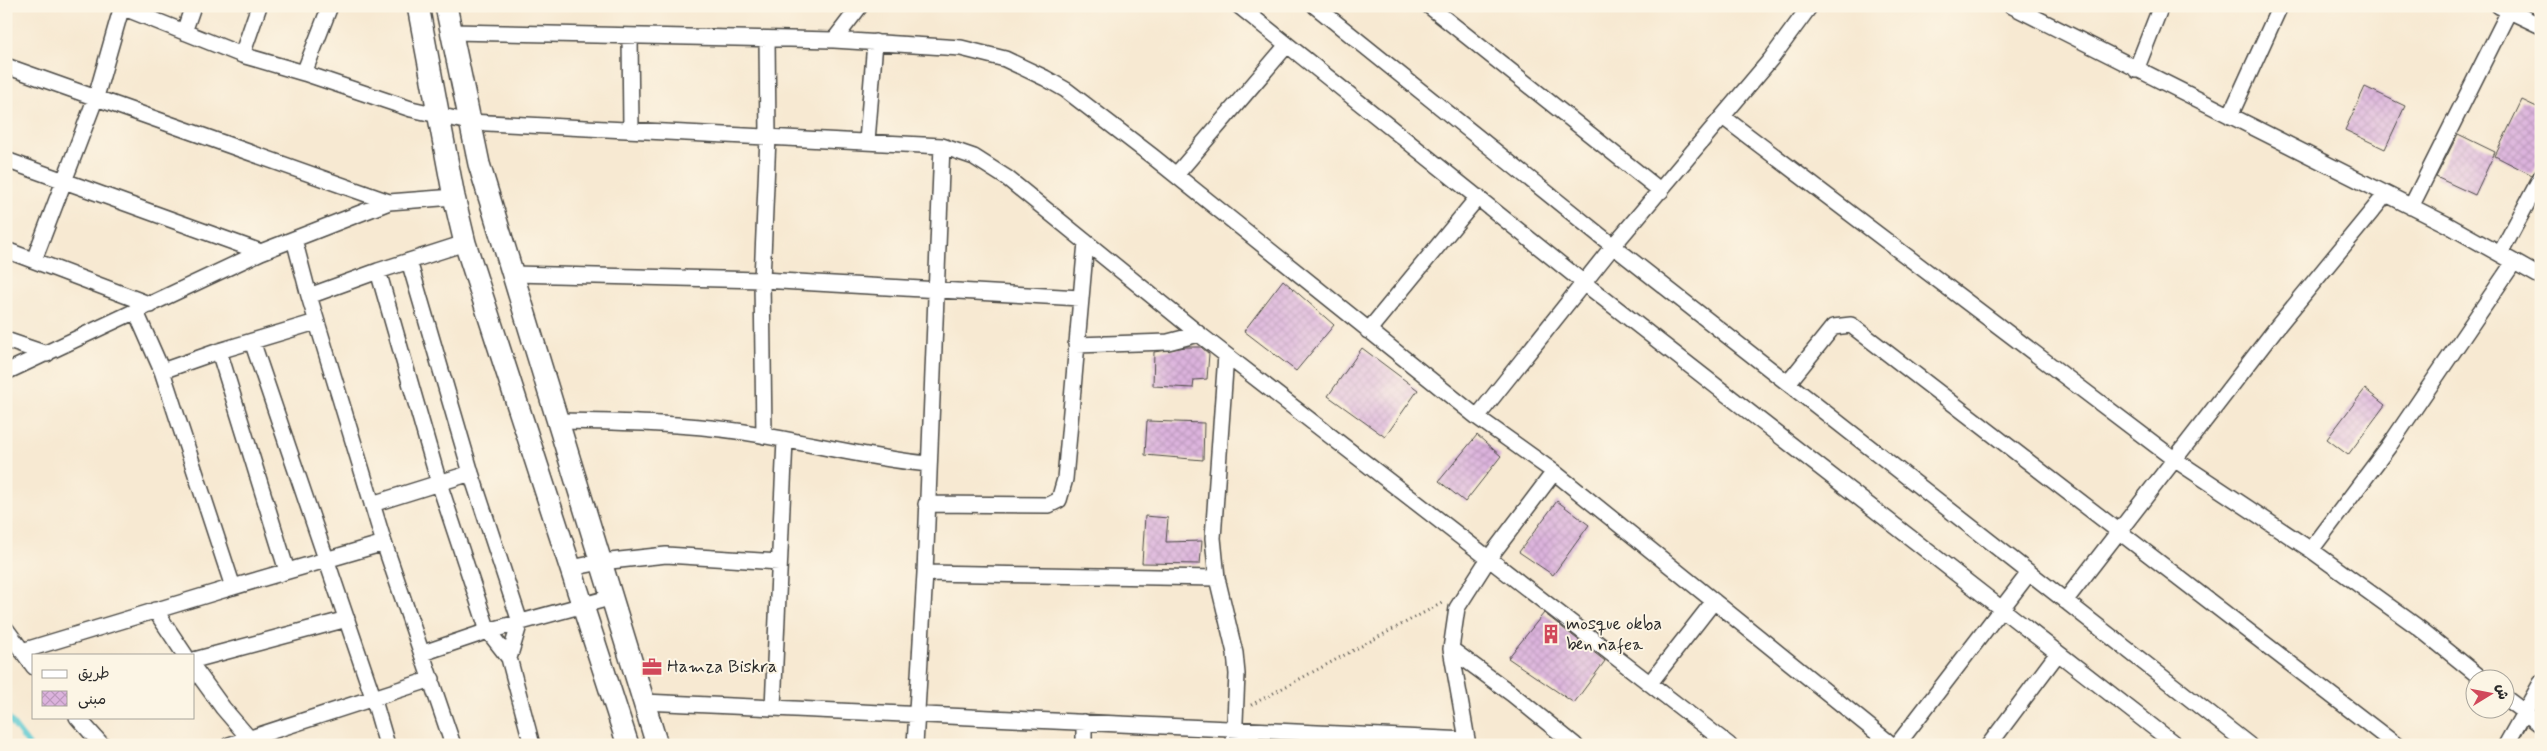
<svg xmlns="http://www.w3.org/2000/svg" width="2547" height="751" font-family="Mynerve,'Playpen Sans Arabic',sans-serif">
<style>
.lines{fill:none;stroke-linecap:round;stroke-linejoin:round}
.stream{stroke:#5cc9d1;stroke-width:5.5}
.building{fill:url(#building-cross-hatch)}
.street-casing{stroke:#4a4844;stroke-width:18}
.secondary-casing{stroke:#4a4844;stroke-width:24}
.path{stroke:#4a4844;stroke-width:3;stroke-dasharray:1 4;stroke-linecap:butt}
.street{stroke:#fff;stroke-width:15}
.secondary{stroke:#fff;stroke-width:21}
.labels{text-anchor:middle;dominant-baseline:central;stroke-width:4;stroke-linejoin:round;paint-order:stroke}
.poi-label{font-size:18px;fill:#2b2b2b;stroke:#fcf5e5;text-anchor:start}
</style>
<defs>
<pattern id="building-cross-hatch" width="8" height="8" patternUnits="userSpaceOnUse" patternTransform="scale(1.25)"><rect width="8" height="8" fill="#dcb3dd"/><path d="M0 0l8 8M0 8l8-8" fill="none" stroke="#bd9abe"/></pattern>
</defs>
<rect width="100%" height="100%" fill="#fcf5e5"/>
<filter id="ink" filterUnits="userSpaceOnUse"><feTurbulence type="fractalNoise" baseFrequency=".02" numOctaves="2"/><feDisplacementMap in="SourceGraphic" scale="10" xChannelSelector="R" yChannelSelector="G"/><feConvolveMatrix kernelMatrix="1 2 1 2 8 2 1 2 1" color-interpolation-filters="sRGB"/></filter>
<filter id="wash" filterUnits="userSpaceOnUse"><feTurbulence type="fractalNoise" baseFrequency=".0096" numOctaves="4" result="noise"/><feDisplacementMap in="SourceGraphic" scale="20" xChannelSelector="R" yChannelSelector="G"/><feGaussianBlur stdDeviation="1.12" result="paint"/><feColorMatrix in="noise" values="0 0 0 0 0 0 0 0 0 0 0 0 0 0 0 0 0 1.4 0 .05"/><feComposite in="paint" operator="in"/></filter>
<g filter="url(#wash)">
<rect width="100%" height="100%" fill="#f7e9d2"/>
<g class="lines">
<path class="stream" d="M6,715L29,745"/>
</g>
<g id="blocks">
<path class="building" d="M2365,87L2405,106L2385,149L2345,130Z
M2522,100L2541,109V163L2532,175L2495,156Z
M2458,134L2495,152L2475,195L2436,177Z
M1283,280L1334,325L1296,371L1244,331Z
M1186,347H1201L1209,354L1207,379L1194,380L1193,388L1153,386L1154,352Z
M1362,348L1418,390L1385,437L1328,396Z
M2365,389L2385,405L2348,455L2327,439Z
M1147,421L1204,423L1203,460L1145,455Z
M1477,435L1501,456L1465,502L1439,481Z
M1557,501L1589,525L1553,575L1519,552Z
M1145,516L1168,518L1166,542L1202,541L1200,564L1142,563Z
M1544,613L1605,661L1574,703L1508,658Z"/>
</g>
</g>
<g filter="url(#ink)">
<use href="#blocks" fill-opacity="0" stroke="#4a4844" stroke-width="1"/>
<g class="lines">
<defs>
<path id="street" d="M119,6L242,55L304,73L411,109L469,122L942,146L974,157L1007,178L1199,334L1729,745
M1239,6L1584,283L2176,745
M1315,6L1613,246L2249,745
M1429,6L1661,191
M2012,6L2446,224L2541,277
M2499,6L2541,26
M184,32L193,6
M451,32L834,40L961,48L1005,59L1045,78L1066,90L1152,156L1477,417L1554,472L1892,745
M630,37L631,129
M834,40L860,6
M242,55L259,6
M6,66L389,202
M2136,70L2161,6
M304,73L330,6
M2230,116L2280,6
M1723,117L2174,459L2311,550L2419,628L2481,678
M867,141L875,42
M6,160L261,252
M1176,175L1287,45
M2411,207L2509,11
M294,239L309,296
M6,250L151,305
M2500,254L2541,177
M34,260L96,97L122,6
M409,261L471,473L520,622L509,658
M378,271L439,483L488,631L509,658L532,745
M513,274L762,280L1080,298
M136,312L162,371
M316,322L219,351L162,371L233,587L384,543
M1368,331L1478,197
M6,340L47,354
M252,341L373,697L387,745
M1076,345L1168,342L1199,334
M219,351L287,571
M1226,355L1213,538L1217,578L1235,653L1237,674L1234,745
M6,372L261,252L389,202L454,197
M1788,383L1833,327L1851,325L2396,745
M1477,417L1613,246L1771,59L1810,6
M558,421C621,422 682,423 744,432C806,442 866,458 928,464
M764,436L762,280L768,137L767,39
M372,504L471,473
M926,504L1049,505L1059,500L1065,479L1086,242
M2311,550L2389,446L2514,262
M571,568L601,562L666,555L779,562
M925,573L1217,578
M2065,601L2277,327L2386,194
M155,610L185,655
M6,629L34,667
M1451,649L1512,694L1575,745
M22,651L233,587
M423,653L488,631L613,597
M194,660L347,619
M194,668L223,708L254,744
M1650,683L1714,601
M2504,697L2541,725
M644,702L1467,740
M773,707L785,440
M77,717L102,745
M229,745L432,679
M453,745L384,543L309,296L378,271L465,243
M915,745L925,573L942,146
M1084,745V722
M1468,745L1451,649L1457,608L1489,558L1554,472
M1897,745L2029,573
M1989,745L2058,653
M2506,745L2541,683"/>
<path id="secondary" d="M418,6L454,197L465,243L628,745
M446,6L479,164L657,745"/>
</defs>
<use href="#street" class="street-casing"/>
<use href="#secondary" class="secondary-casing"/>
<path class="path" d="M1251,705L1442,603"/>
<use href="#street" class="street"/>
<use href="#secondary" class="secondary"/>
</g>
</g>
<defs>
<symbol id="building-bare" viewBox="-9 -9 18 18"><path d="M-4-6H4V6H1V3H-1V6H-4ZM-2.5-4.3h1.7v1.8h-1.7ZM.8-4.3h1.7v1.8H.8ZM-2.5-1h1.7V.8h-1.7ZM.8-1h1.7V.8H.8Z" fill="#d1495b" stroke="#fcf5e5" stroke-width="2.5" paint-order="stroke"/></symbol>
<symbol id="office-bare" viewBox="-9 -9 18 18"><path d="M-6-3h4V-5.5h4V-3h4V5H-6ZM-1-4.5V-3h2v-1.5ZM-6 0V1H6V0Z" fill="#d1495b" stroke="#fcf5e5" stroke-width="2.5" paint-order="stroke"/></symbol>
</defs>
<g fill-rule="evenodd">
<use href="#building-bare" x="1537" y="620" width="28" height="28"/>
<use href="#office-bare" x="638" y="653" width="28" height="28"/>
</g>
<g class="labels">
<g class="poi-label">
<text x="1566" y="624">mosque okba<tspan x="1566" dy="21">ben nafea</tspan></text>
<text x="667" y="667">Hamza Biskra</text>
</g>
</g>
<rect width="2547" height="751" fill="none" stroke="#fcf5e5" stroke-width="25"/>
<rect x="32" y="654" width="162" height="65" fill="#fcf5e5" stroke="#a8a49b"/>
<rect x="42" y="670" width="25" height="8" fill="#ffffff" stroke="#a8a49b"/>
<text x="78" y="678" font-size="15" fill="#2b2b2b">طريق</text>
<rect x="42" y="691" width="25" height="15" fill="url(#building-cross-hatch)" stroke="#a8a49b"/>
<text x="78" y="704" font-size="15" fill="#2b2b2b">مبنى</text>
<g transform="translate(2490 694) rotate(80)"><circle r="24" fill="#fcf5e5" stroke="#a8a49b"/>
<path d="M0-4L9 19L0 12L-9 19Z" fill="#d1495b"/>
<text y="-8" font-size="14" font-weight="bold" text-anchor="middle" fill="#2b2b2b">ش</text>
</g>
</svg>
